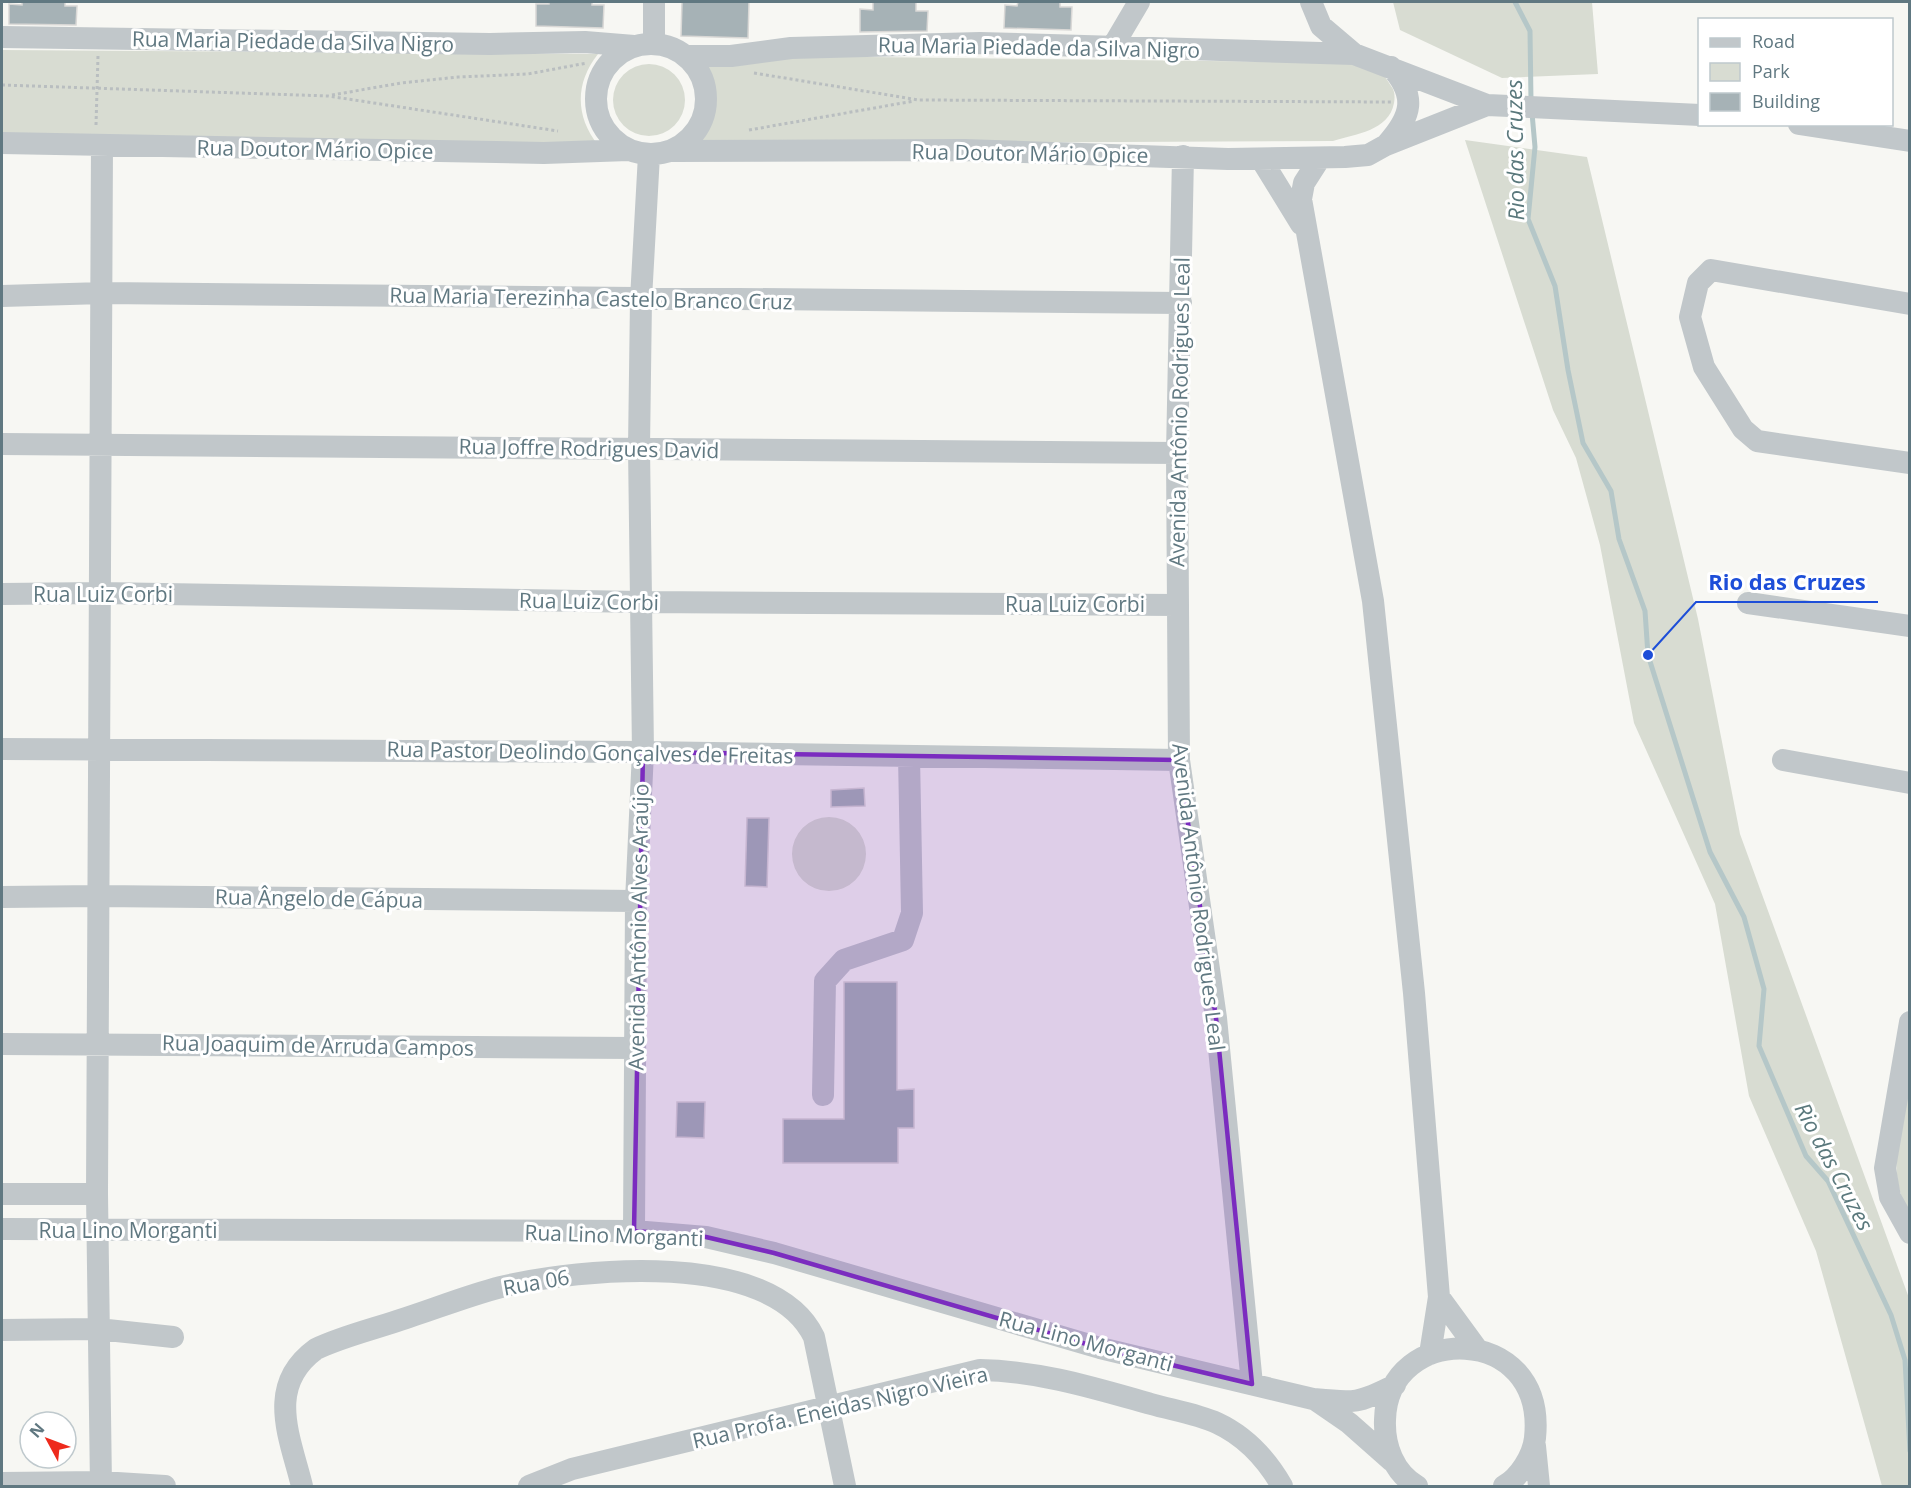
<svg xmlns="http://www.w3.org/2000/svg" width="1911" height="1488" font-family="'Open Sans',sans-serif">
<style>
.green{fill:#d8dcd2}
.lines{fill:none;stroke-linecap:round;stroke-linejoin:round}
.stream{stroke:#b5c7c8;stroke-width:5}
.building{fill:#a6b2b6;stroke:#d9d8d6;stroke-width:1.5}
.path{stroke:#b9bec0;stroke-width:3;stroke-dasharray:3 3;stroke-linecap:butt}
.minor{stroke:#c1c7ca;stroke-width:22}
.marked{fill:#7b2cbf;fill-opacity:0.2;stroke:#7b2cbf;stroke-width:4.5;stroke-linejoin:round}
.labels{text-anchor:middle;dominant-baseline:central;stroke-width:6;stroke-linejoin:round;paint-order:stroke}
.street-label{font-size:21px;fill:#607881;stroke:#fff}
.water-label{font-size:22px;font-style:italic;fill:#5a787c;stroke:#fff}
.leader{fill:none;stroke:#1d4ed8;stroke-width:2}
.callout-dot{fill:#1d4ed8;stroke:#fff;stroke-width:2}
.callout-label{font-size:22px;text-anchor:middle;font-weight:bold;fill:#1d4ed8;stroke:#fff;stroke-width:6;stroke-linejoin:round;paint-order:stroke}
</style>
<rect width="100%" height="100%" fill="#f7f7f3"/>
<path class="green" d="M1393,2H1592L1598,74L1502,78L1400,30Z
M2,50L598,54C575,83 575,116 598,145L2,133Z
M697,55L1368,63C1380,68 1384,75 1391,86C1395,91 1395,97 1394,103C1389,131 1355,134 1333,141L695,144C720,117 721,83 697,55Z
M613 100a36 36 0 1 1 72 0a36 36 0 1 1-72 0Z
M1465,140L1587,157L1698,619L1740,834L1909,1298V1486H1882L1816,1251L1749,1096L1715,904L1634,723L1600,545L1576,458L1553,410Z
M792 854a37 37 0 1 1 74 0a37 37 0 1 1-74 0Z
M1909,1070V1214C1884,1169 1902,1119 1909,1070Z"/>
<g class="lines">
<path class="stream" d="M1515,2L1530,31L1531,101
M1532,113L1535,147L1528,219L1555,286L1568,370L1583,443L1611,491L1619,539L1645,611L1648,655L1710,852L1744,917L1764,989L1759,1046L1806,1156L1828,1181L1891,1315L1905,1360L1910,1451"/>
</g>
<path class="building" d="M22,2H65V6H77L76,25L9,24V4L22,5Z
M549,2H592V5H604L603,28L536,26V4H549Z
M682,2H749L748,38L681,36Z
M873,2H916V11H928L927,31L860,32V9L873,10Z
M1018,2H1060V7H1072L1071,30L1004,28L1005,5L1017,6Z
M864,788L865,806L831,807V790Z
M747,818H769L767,887L745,886Z
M844,982H897V1090L914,1089V1128H898V1163H783V1119H844Z
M677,1102H705L704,1138L676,1137Z"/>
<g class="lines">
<path class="path" d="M754,73L919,100L1391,102
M2,85L328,96L558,131
M332,95L401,83L458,77L528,74L587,63
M96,125L98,56
M749,130L914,101"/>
<path class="minor" d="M654,2V43
M1311,2L1321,26L1354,54
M2,37L490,44L585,42L634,46
M596 99a55 55 0 1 1 110 0a55 55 0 1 1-110 0Z
M1113,46L1139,2
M686,56H731L791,48L980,43L1354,54L1487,105L1700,115
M1799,124L1910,141
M2,143L544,153L628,150
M1387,144C1412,116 1417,96 1391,67
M672,151L964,150L1228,159L1345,157L1368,155L1386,145L1487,105
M1183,156L1177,453L1179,760L1216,1018L1252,1384
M1320,158L1304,183L1301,199L1373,601L1414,993L1439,1297L1430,1354
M1261,159L1301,224
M2,296L103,293L1181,303
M1910,304L1711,270L1698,283L1690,317L1704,367L1743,429L1757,441L1910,463
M2,444L1177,453
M2,594L100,593L640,602L1177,605
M1748,603L1910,626
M2,749L643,752L1179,760
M1783,760L1910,783
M2,897L98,896L636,901
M1910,1022L1885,1168L1890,1197L1910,1233
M2,1044L635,1048
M823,1095L825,981L844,960L903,940L912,913L909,756
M2,1194H97
M2,1229L634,1231L706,1237L774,1253L1100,1348L1313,1399C1354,1403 1358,1404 1395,1385
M634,1231L636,901L643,752L639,448L641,299L649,155
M1439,1297L1477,1349
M2,1330L98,1329L173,1337
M1317,1401L1349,1423L1392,1461
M1535,1446L1539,1486
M2,1483L101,1482L165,1486
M101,1486L97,1194L102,145
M302,1486C290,1437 265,1386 316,1349C341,1337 370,1330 397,1321C432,1310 466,1296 501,1287C580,1268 772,1249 814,1337L845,1486
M529,1486L572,1469L980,1370C1040,1371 1094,1388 1151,1404C1172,1410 1197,1414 1217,1423C1245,1436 1267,1460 1282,1486
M1417,1486C1394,1473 1384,1446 1385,1420C1387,1322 1547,1322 1535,1438C1533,1456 1519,1478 1504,1486"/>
</g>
<path class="marked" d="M643,752L1179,760L1216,1018L1252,1384L1100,1348L774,1253L706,1237L634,1231Z"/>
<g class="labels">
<g class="street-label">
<text transform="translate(293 41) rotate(1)">Rua Maria Piedade da Silva Nigro</text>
<text transform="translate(1039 47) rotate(1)">Rua Maria Piedade da Silva Nigro</text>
<text transform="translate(315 149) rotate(1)">Rua Doutor Mário Opice</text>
<text transform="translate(1030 153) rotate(1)">Rua Doutor Mário Opice</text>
<text transform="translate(591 298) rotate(1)">Rua Maria Terezinha Castelo Branco Cruz</text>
<text transform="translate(1179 412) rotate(-89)">Avenida Antônio Rodrigues Leal</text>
<text transform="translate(589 448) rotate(1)">Rua Joffre Rodrigues David</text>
<text x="103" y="594">Rua Luiz Corbi</text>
<text transform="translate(589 601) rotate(1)">Rua Luiz Corbi</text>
<text x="1075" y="604">Rua Luiz Corbi</text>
<text transform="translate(590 752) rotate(1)">Rua Pastor Deolindo Gonçalves de Freitas</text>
<text transform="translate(1199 897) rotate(83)">Avenida Antônio Rodrigues Leal</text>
<text transform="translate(319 898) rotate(1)">Rua Ângelo de Cápua</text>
<text transform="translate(638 927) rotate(-89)">Avenida Antônio Alves Araújo</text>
<text transform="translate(318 1045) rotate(1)">Rua Joaquim de Arruda Campos</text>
<text x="128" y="1230">Rua Lino Morganti</text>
<text transform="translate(614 1235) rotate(2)">Rua Lino Morganti</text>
<text transform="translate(536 1282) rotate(-10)">Rua 06</text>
<text transform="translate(1086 1341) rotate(15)">Rua Lino Morganti</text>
<text transform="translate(840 1407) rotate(-13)">Rua Profa. Eneidas Nigro Vieira</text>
</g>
<g class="water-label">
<text transform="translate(1514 150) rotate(-91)">Rio das Cruzes</text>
<text transform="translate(1835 1166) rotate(62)">Rio das Cruzes</text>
</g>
</g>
<path class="leader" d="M1648 655L1696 602H1878"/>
<circle class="callout-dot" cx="1648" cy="655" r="6"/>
<g class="callout-label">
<text x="1787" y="590">Rio das Cruzes</text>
</g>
<rect width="1911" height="1488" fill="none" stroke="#607881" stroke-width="6"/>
<rect x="1698" y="18" width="195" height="108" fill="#ffffff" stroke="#bfc9cd" stroke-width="1.5"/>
<rect x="1710" y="38" width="30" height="9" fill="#c1c7ca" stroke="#bfc9cd" stroke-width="1.5"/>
<text x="1752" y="48" font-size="18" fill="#607881">Road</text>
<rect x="1710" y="63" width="30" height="18" fill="#d8dcd2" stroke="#bfc9cd" stroke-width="1.5"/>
<text x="1752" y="78" font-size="18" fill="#607881">Park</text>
<rect x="1710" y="93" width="30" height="18" fill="#a6b2b6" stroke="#bfc9cd" stroke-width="1.5"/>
<text x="1752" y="108" font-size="18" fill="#607881">Building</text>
<g transform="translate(48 1440) rotate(311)"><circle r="28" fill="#ffffff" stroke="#bfc9cd" stroke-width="1.5"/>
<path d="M0-4.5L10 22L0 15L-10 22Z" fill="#ee2a1c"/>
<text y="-9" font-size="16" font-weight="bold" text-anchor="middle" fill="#607881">N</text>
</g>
</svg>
